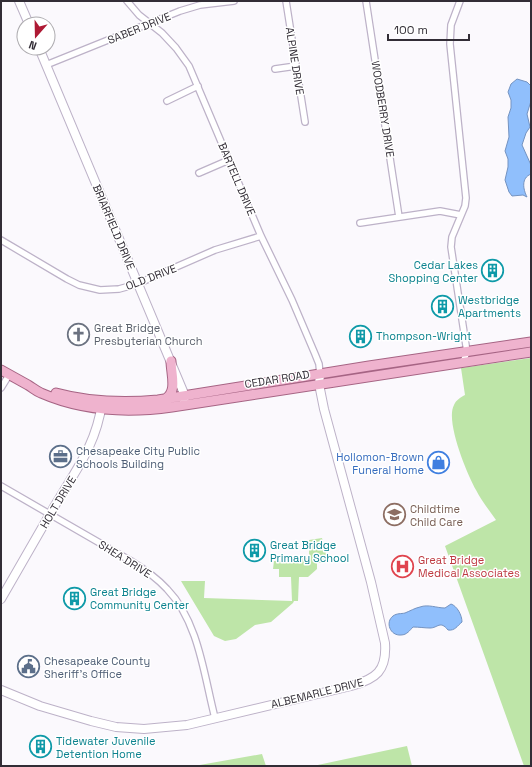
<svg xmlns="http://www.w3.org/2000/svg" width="532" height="767" font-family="'Space Grotesk',sans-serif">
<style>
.green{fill:#bee5a8}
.water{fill:#90bffc;stroke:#7493c1}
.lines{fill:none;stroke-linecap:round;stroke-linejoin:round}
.street-casing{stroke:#bdb2c8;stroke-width:8}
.secondary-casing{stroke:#bdb2c8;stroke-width:10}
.primary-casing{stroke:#a66484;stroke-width:11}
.street{stroke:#fff;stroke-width:5.5}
.secondary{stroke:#fff;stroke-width:8}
.primary{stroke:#efb3ce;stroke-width:9}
.labels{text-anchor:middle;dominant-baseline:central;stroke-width:3;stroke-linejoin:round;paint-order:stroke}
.street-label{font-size:11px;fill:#322d36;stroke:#fff}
.culture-label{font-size:11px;fill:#0d838f;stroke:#fff;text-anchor:start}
.worship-label{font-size:11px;fill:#5b616d;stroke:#fff;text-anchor:start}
.service-label{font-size:11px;fill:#4e5e75;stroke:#fff;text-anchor:start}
.shop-label{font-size:11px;fill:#366cbe;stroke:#fff;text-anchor:end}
.education-label{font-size:11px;fill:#785e54;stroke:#fff;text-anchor:start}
.health-label{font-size:11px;fill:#be3a42;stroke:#fff;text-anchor:start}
</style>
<rect width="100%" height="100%" fill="#fbf9fd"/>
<path class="green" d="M531,358V766H524L445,546L496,520C489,510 481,500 476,490C467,474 445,421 454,405C456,400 461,397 465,395L461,368Z
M322,538L326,554V558L321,563H317V569L308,577H299L298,601H294L293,603L271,622L255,625L236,639L225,641L214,636L181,581H205L204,598L292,601L291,577H279V569H273L274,561H294L295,558H309V540Z
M407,746L412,766H313Z
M262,754L266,766H194Z"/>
<path class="water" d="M517,79L527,82L531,86V101L527,114L530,127L526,133L522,145L531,165V174C521,178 523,189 527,197L523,195L512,196L509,192L505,180L508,167V159L505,151L509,137L508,117L511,108V100L508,92L511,84Z
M451,604C457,606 462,615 462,622C457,626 455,631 448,630C440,620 438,628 430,628C425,628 419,627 413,627C410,630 407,635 401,635C390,636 385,622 393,616C397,613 401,614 405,613C410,611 415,608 420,607C428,604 437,608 445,608Z"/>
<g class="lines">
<defs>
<path id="street" d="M127,1L139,15L162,33L176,48L189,66L261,236L292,300L315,354L319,364L320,375
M286,1L305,122
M366,1L399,217
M460,1L451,25L450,44L466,198L465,206L452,237L451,247L467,352L463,362
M46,65L180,11L200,5L234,1
M275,69L296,66
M167,101L198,86
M199,173L229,160
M360,223L440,211L461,215
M1,240L67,279L79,285L100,290L119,289L137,284L215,250L261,236
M1,388L9,375
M1,486L131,561C144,569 157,578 167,589C199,622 204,676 215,718"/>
<path id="secondary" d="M19,1L29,24
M39,48L185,396L184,401
M1,599C19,568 36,538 54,507C75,471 96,446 102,403
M1,690L40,706L91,721L116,727L144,729L187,725L351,686C376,679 387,671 385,643L371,582L324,409L319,384L320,375"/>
<path id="primary" d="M1,370C10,375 19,380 28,385C33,388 36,391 41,393C82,411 129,413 172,407L531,352
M56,393C89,402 125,403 158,400L369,366L531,342
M165,399C178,392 171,374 171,361"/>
</defs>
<use href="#street" class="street-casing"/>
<use href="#secondary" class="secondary-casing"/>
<use href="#primary" class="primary-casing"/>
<use href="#street" class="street"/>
<use href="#secondary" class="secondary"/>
<use href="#primary" class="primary"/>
</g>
<defs>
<symbol id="building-ring" viewBox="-11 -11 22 22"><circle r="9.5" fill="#fff" stroke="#0f9aa8" stroke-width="1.5"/><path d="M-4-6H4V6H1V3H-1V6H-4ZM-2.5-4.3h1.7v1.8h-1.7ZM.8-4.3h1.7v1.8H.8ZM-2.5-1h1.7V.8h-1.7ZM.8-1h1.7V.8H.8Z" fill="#0f9aa8"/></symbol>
<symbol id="church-ring" viewBox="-11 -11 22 22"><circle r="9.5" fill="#fff" stroke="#6b7280" stroke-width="1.5"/><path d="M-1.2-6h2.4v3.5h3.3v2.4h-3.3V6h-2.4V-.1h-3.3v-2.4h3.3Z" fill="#6b7280"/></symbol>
<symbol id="office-ring" viewBox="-11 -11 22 22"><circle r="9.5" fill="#fff" stroke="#5c6f8a" stroke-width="1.5"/><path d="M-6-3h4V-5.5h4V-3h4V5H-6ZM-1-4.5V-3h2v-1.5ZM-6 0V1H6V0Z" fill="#5c6f8a"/></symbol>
<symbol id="shop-ring" viewBox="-11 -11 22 22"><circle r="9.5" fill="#fff" stroke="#3f7fe0" stroke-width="1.5"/><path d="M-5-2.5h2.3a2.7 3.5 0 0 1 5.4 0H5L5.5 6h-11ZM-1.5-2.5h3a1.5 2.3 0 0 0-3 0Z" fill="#3f7fe0"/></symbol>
<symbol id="school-ring" viewBox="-11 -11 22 22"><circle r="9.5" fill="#fff" stroke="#8d6e63" stroke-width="1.5"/><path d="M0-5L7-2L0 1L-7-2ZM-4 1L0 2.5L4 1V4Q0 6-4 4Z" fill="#8d6e63"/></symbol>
<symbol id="hospital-ring" viewBox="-11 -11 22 22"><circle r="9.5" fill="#fff" stroke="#e0444e" stroke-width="1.5"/><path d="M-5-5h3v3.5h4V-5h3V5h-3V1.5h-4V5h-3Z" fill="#e0444e"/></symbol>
<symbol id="civic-ring" viewBox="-11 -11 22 22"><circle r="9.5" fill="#fff" stroke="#5c6f8a" stroke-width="1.5"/><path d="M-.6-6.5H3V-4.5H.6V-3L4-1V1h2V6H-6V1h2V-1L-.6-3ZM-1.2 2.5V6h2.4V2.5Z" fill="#5c6f8a"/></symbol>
</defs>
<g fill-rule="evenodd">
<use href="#building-ring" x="480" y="258" width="25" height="25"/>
<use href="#building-ring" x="430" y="294" width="25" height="25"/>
<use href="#church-ring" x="66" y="322" width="25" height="25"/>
<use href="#building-ring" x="348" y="324" width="25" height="25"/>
<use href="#office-ring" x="48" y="444" width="25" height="25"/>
<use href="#shop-ring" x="426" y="450" width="25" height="25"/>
<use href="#school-ring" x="382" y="502" width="25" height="25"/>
<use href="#building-ring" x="242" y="538" width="25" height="25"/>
<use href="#hospital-ring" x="390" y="554" width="25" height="25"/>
<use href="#building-ring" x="62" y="586" width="25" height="25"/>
<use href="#civic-ring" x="16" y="654" width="25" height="25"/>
<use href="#building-ring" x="28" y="734" width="25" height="25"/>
</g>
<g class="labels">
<g class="street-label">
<text transform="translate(139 28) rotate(-22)">SABER DRIVE</text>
<text transform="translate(295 61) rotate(81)">ALPINE DRIVE</text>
<text transform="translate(383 109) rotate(81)">WOODBERRY DRIVE</text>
<text transform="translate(237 179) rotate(67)">BARTELL DRIVE</text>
<text transform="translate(114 227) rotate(67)">BRIARFIELD DRIVE</text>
<text transform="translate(151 277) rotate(-21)">OLD DRIVE</text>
<text transform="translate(277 379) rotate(-9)">CEDAR ROAD</text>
<text transform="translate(58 502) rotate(-59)">HOLT DRIVE</text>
<text transform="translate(125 559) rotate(32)">SHEA DRIVE</text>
<text transform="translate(317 693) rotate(-14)">ALBEMARLE DRIVE</text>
</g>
<g class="culture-label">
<text x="478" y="265" text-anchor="end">Cedar Lakes<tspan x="478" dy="13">Shopping Center</tspan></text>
<text x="458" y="300">Westbridge<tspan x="458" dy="13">Apartments</tspan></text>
<text x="376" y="336">Thompson-Wright</text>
<text x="270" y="545">Great Bridge<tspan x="270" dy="13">Primary School</tspan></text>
<text x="90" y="592">Great Bridge<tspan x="90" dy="13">Community Center</tspan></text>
<text x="56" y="741">Tidewater Juvenile<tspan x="56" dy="13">Detention Home</tspan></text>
</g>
<g class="worship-label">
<text x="94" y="328">Great Bridge<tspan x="94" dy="13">Presbyterian Church</tspan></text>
</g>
<g class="service-label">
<text x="76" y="451">Chesapeake City Public<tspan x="76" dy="13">Schools Building</tspan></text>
<text x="44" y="661">Chesapeake County<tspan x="44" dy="13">Sheriff's Office</tspan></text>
</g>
<g class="shop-label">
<text x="424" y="457">Hollomon-Brown<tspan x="424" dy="13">Funeral Home</tspan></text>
</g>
<g class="education-label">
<text x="410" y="509">Childtime<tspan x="410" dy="13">Child Care</tspan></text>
</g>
<g class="health-label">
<text x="418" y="560">Great Bridge<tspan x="418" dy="13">Medical Associates</tspan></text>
</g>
</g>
<rect width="532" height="767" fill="none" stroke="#322d36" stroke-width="4"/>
<g transform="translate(36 36) rotate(200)"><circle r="19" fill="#ffffff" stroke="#adabaf"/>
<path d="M0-3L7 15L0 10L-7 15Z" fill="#ae1934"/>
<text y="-6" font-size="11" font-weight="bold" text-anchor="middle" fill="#322d36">N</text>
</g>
<path d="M388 34v6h81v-6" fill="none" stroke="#322d36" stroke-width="2"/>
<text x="394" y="34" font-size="12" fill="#322d36" stroke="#ffffff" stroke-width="3" paint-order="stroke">100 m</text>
</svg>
